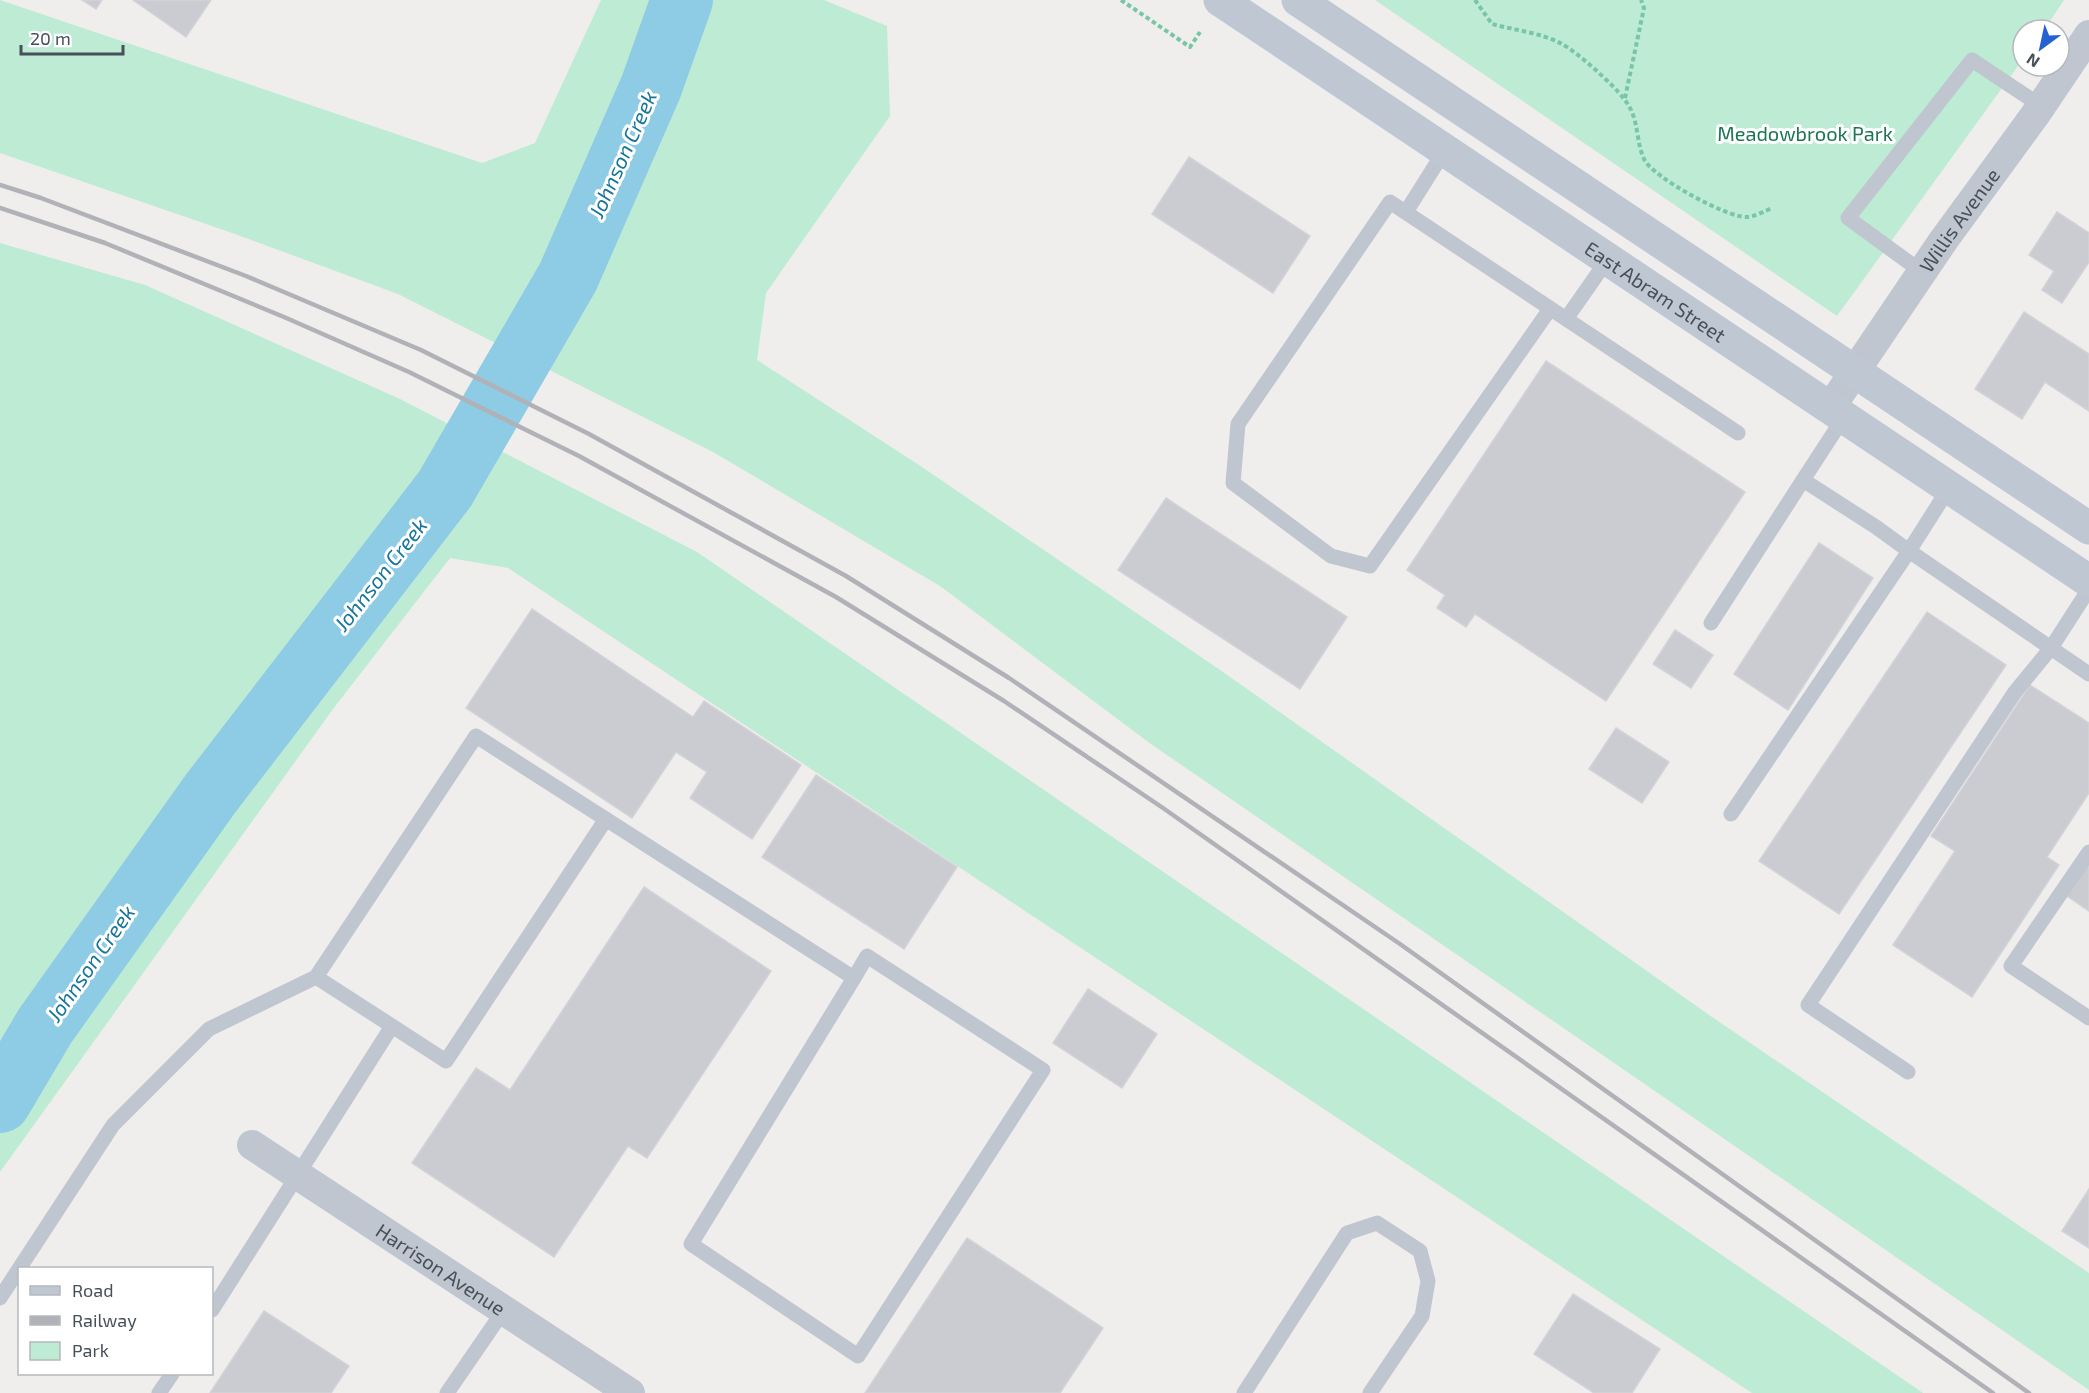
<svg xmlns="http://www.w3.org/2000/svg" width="2089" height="1393" font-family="'Exo 2',sans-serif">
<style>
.green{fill:#beebd3}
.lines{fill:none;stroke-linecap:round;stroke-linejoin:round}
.river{stroke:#8ecbe5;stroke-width:62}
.building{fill:#caccd2;stroke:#d2d3d8;stroke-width:1.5}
.path{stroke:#79c6a7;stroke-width:4;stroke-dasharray:4.5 3;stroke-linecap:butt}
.lane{stroke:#bfc6cf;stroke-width:15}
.street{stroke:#bfc6cf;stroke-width:30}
.secondary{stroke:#bfc7d3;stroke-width:33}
.rail{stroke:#b0b2b7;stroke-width:4.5}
.labels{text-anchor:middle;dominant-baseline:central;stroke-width:6;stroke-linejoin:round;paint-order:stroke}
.park-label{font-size:20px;fill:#1d7551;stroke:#fff}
.street-label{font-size:20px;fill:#474f59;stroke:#fff}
.water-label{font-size:21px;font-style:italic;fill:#16759d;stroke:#fff}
</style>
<rect width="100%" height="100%" fill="#f0eded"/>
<path class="green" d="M0,0L482,163L535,143L601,0H824L887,26L890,116L766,293L757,360L919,465L1223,672L1712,1017L2089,1273V1390L1151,744L940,586L713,452L398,294L235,234L0,153Z
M1375,0H2064L2044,30H2023V59L1837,316Z
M0,243L145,285L400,399L697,552L1923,1393H1752L508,568L450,558L333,709L0,1172Z"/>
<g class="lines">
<path class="river" d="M0,1102L45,1026L211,793L445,489L568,277L651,87L682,0"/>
</g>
<path class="building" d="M82,0H102L96,9Z
M133,0H211L186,37Z
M1189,157L1310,236L1273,293L1152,214Z
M2057,212L2089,233V262L2062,303L2042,290L2054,271L2029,255Z
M2024,312L2089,354V411L2045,382L2022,419L1975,389Z
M1546,361L1745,492L1606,701L1475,614L1466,627L1437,608L1445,595L1407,570Z
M1166,498L1347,617L1300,689L1118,570Z
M1819,543L1873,578L1788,710L1734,674Z
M532,609L693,717L704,701L801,765L752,839L690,798L707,772L676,752L632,818L466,708Z
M1927,612L2006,665L1839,914L1759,861Z
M1675,630L1713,655L1691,688L1653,664Z
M2030,685L2089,723V793L2047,857L2059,865L1972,997L1893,945L1955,851L1931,836Z
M1616,728L1669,762L1642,803L1589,769Z
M816,775L957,867L904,949L762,857Z
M2089,863V911L2067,896Z
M644,887L771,971L647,1158L628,1146L554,1257L412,1163L476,1068L510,1090Z
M1088,989L1157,1034L1122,1088L1053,1043Z
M2089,1189V1248L2062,1231Z
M967,1238L1103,1328L1060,1393H865Z
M1573,1294L1660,1349L1632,1393H1594L1534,1354Z
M264,1311L349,1366L331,1393H210Z"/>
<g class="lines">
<path class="path" d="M1121,0L1190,47L1200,32
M1475,0L1492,24C1514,30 1542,33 1562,44C1577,52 1614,85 1624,99C1640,118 1635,140 1644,159C1652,177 1726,217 1746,217C1754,217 1765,211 1772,208
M1625,98L1644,8L1641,0"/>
<path class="lane" d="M1406,212L1445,150
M1922,272L1848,218L1972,60L2041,106
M1550,309L1370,566L1331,556L1233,483L1238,424L1390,202L1738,433
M1566,319L1608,259
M1803,480L1844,417
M1711,623L1803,480L1876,527L1909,551L1949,488
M1731,814L1909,551L2089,674
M2089,852L2011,966L2089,1018
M392,1026L446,1061L606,819
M1908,1072L1808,1005L2015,692L2051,648L2089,589
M0,1298L113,1125L209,1029L316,977
M212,1310L392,1026L316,977L476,736L854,978L691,1244L858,1356L1043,1070L867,956L854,978
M159,1393L172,1374
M447,1393L504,1310
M1244,1393L1347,1233L1377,1223L1420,1251L1428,1281L1422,1316L1370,1393"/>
<g class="street">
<path id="s1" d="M1830,408L1943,241L2035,115L2089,35"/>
<path id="s2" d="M252,1145L630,1393"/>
</g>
<g class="secondary">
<path id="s3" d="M1220,0L2089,581"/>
<path d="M1298,0L2089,528"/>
</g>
<path class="rail" d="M0,185L41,198L246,276L421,350L589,434L846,576L1009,678L1400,944L2029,1393
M0,208L105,243L284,317L409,372L579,456L836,597L1004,701L1163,808L1993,1393"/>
</g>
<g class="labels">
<g class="park-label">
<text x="1805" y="133">Meadowbrook Park</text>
</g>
<g class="street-label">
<text stroke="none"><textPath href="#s1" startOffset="228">Willis Avenue</textPath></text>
<text stroke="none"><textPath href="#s3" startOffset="524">East Abram Street</textPath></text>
<text stroke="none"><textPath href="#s2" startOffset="226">Harrison Avenue</textPath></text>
</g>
<g class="water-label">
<text transform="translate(622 154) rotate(-66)">Johnson Creek</text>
<text transform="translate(380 574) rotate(-52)">Johnson Creek</text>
<text transform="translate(90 963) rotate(-55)">Johnson Creek</text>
</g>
</g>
<rect x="18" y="1267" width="195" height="108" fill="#ffffff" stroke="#b5b9bd" stroke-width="1.5"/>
<rect x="30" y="1286" width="30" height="9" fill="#bfc7d3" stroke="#b5b9bd" stroke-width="1.5"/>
<text x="72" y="1297" font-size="18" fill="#474f59">Road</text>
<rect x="30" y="1316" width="30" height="9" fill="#b0b2b7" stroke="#b5b9bd" stroke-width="1.5"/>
<text x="72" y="1327" font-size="18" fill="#474f59">Railway</text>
<rect x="30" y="1342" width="30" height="18" fill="#beebd3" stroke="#b5b9bd" stroke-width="1.5"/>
<text x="72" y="1357" font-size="18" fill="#474f59">Park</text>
<g transform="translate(2041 48) rotate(213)"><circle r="28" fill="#ffffff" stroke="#b5b9bd" stroke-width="1.5"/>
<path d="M0-4.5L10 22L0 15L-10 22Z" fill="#2662d1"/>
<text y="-9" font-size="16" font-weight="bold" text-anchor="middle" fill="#474f59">N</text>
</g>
<path d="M21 45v9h102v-9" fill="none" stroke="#474f59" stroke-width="3"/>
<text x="30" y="45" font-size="18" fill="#474f59" stroke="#ffffff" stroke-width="4.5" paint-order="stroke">20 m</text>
</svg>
